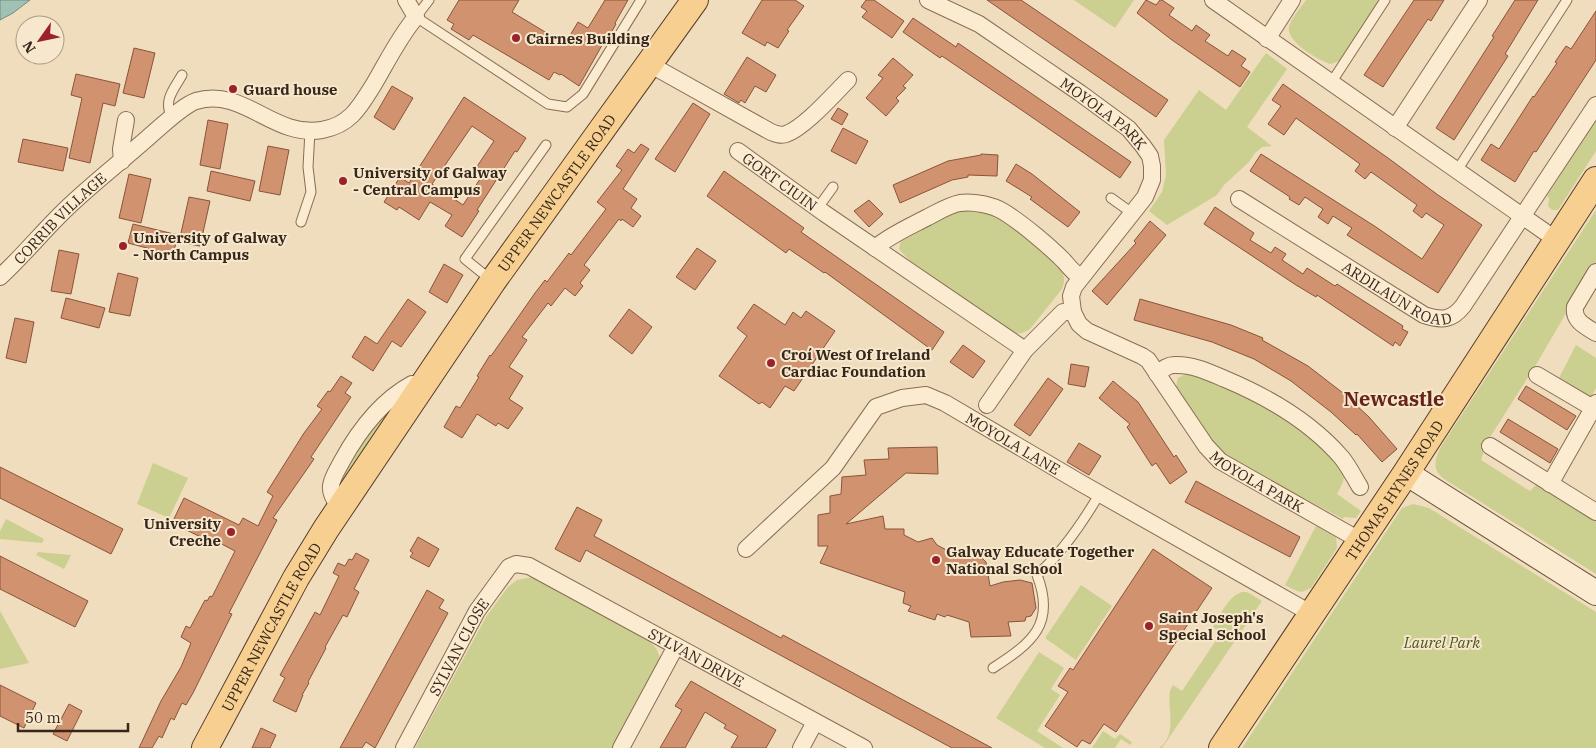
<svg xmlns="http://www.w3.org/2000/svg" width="1596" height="748" font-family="'IBM Plex Serif',serif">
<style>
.green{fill:#cbcf90}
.water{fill:#a1c1b5;stroke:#688f83}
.building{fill:#d19270;stroke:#895439;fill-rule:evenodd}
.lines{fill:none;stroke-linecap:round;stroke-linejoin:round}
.lane-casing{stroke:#896d55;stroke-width:11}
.street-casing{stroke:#896d55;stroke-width:18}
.secondary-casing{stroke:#6a4e38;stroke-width:26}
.primary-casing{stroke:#563b2a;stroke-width:28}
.lane{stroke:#fbebd0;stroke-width:9}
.street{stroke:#fbebd0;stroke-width:16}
.secondary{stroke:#fbebd0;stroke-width:24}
.primary{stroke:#f7d091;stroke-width:26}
.poi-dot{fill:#9b212b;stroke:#f7e8cd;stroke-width:2}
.labels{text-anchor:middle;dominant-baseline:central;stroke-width:4;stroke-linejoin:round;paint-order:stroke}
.poi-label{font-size:15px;font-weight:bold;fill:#37271b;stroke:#f7e8cd;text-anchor:start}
.street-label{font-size:15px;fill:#37271b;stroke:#f7e8cd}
.park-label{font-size:15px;font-style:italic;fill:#4b5520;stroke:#f7e8cd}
.district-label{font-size:20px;font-weight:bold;fill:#662318;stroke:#f7e8cd}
</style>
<rect width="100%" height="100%" fill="#f0ddbd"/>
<path class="green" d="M1074,0H1134L1115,28Z
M1306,0H1377L1379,1L1341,60L1331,64C1320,61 1286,42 1289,27C1290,20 1302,6 1306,0Z
M1266,53L1287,69L1247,127L1272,146L1262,147L1255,153L1249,162L1224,185L1217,195L1167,225L1149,211L1162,192L1166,175L1164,140L1199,90L1226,110Z
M1596,119V151L1558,210H1552L1548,206L1549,198L1547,196Z
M965,210C971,210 978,210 984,211C1001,217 1057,258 1063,274C1065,279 1064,284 1062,289L1030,329C1025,332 1019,335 1013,333L908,259L899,249L901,240L904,236L943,217Z
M1596,210V262L1537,363L1487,442L1481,460L1530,491L1538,483L1596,519V574L1444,479C1431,469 1435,458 1442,445Z
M1576,345L1596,358V388L1590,399L1558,380Z
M1186,374H1192C1209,381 1227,386 1243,394C1263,404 1341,454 1344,476C1344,482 1340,488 1337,494L1361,511L1356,518L1344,517L1343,519L1227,457L1217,450L1176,387L1178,378Z
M401,396L338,492L336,488L373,423Z
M153,463L188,478L169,518L137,504Z
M1413,504L1429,508L1596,612V748H1242L1402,508Z
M6,519L44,539L42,543L0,539V531Z
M1316,526L1336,537L1337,548L1311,588L1302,592L1297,591L1285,585Z
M38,552L71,555L64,569L36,555Z
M533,577L647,639L656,648L661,660L616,748H415L486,617L508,587L517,580Z
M1081,585L1112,606L1076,660L1045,638Z
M1242,592H1247L1262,601L1162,748H1159C1178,734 1167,710 1170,691L1173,685L1182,691L1221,633L1213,627C1220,616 1228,596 1242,592Z
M0,611L29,663L0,669Z
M1039,652L1064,668L1051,689L1060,695L1037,731L1063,748H1045L996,718Z
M1103,731L1115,739L1120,734L1132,742L1130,745L1121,739L1115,748H1092Z"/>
<path class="water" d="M0,0H30L13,13L0,20Z"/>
<path class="building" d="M459,0H519L512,12L565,44L578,22L588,28L605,0H628L615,23L616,24L607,40H605L579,86L561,74L560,75L554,72L549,80L473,35L469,40L451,29L454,24L447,20Z
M762,0H795L804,6L787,30L789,31L778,48L767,42L765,46L742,33Z
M866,0H874L904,21L892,38L862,17L867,11L861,7Z
M987,0H1021L1168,100L1156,117Z
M1146,0L1156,5L1160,0H1162L1174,8L1169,15L1192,31L1196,25L1210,35L1205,41L1228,56L1232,50L1246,59L1241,66L1250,72L1240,87L1172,40L1137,13Z
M1414,0H1444L1431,21L1428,19L1383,87L1364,75Z
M1515,0H1538L1505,54L1508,56L1454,140L1436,128L1494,37L1492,36Z
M1596,11V60L1536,152L1534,151L1515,182L1481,160L1491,144L1499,149L1533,96L1534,97L1557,63L1555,62L1566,46L1571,49Z
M913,18L956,47L958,43L1131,162L1120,178L1023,111L942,56L940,58L903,32Z
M134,48L155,53L144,98L123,93Z
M747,57L776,75L766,92L755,86L745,103L741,100L739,103L724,94Z
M893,58L913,75L903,86L906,88L896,98L899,101L886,116L866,98L883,78L878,75Z
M76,74L120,84L115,106L103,103L90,163L69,158L82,98L71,95Z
M1283,84L1388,158L1438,195L1482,225L1438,293L1347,235L1352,228L1333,216L1328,224L1318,217L1323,209L1305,197L1299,205L1289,199L1290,197L1250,171L1261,154L1376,227L1422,259L1444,225L1426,213L1422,218L1413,211L1417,205L1374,174L1371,172L1365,179L1355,171L1360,164L1296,118L1284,135L1268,124L1281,106L1272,100Z
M392,86L413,98L394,130L374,117Z
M464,97L526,138L517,152L515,151L477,210L479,211L462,237L445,226L452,215L430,202L419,220L399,207L397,210L384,202L400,177L409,183ZM472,126L494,141L474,171L482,176L463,205L432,184Z
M693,103L710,114L675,172L655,159Z
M838,108L848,114L842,125L831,119Z
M208,120L228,124L220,169L200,165Z
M843,128L868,141L856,164L831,151Z
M23,139L68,148L63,171L18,162Z
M641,144L649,149L623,189L637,199L631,208L641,216L633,227L622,219L621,221L619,219L584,265L590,270L580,283L583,286L575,296L565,288L551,306L548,303L522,337L527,340L509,367L523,376L509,399L523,408L508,429L498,423L496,426L477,414L462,438L444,427L456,406L460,408L479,377L477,376L490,355L491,356L535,293L545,280L547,282L569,253L571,255L606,209L597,202L622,170L616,166L628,149L634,153Z
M268,146L289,150L280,195L259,191Z
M981,154L998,155L997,176L968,175V177L952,180L900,203L893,185L948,161L981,155Z
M1016,164L1032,174L1080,212L1068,227L1030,199L1032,197L1006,181Z
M211,171L255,181L250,201L207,191Z
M724,171L804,228L801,232L944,332L932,350L825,272L824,273L789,249L786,253L707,196Z
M129,174L151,179L141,223L119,218Z
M189,197L210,201L200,246L179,242Z
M869,200L883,214L869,227L854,211Z
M1215,207L1254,233L1250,240L1271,253L1275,247L1286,254L1282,260L1303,274L1307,268L1335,286L1337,284L1403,326L1402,329L1408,332L1400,346L1395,342L1393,346L1317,295L1316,297L1296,285L1204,224Z
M1150,221L1166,235L1107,305L1092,291L1136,243L1134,241Z
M133,224L178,235L173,255L128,243Z
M697,248L716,261L695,290L676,277Z
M59,250L79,254L71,294L51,291Z
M444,264L463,275L447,303L429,292Z
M118,273L138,278L130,316L109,312Z
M66,298L105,308L99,328L61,318Z
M408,299L426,312L401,347L392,341L373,371L352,357L365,336L377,344Z
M1140,299L1231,325L1263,338L1262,340L1308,366L1343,393L1369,417L1397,449L1382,462L1357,434L1356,435L1331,412L1291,381L1254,359L1212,342L1134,320Z
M754,304L785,325L793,312L801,318L806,311L835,331L794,391L785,386L770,408L762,402L759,404L719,376L747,336L737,328Z
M629,309L652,327L632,354L609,336Z
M15,318L34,322L26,363L6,358Z
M963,345L985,361L973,378L950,362Z
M1071,364L1089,367L1085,387L1068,384Z
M341,376L352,383L345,393L351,397L311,457L314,459L273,518L277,520L229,613L232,614L193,693L186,705L182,703L174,720L171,718L162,738L159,736L152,748H139L161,701L181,667L191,643L181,637L186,626L190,628L205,600L207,601L210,596L212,597L235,551L212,539L211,542L172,523L184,498L239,525L243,518L258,526L273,496L267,492L304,433L322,409L317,406L328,391L330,392Z
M1048,378L1063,389L1030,436L1014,425Z
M1113,381L1138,402L1174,457L1176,455L1187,472L1170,484L1156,463L1152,466L1127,427L1130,424L1099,398Z
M1526,386L1576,416L1567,430L1518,399Z
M1508,419L1558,449L1550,463L1500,432Z
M1079,443L1101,456L1089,475L1067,462Z
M937,447L938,474L906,473L846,524L883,516L885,529H904V535L918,542L932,538L937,545L952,553L968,551L972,555L981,557L986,562L990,586L1003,582L1020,580L1032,583L1036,608L1031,616L1026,617L1025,621L1008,622L1011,636L971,637L969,622L947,615L945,617L937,614L935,620L908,611L911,606L903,603L905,592L820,563L828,546H818V515L830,513V496L841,494L842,477L866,475L864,460L889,459L888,448Z
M0,467L123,529L111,554L0,498Z
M1196,481L1300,537L1290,557L1185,502Z
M577,507L602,520L594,536L781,638L783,635L992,748H952L586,550L580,562L555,549Z
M418,537L439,549L429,567L410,557L413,553L410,551Z
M1153,549L1212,588L1116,732L1104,724L1090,744L1082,740L1077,747L1045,726L1068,692L1058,686L1070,668L1073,670Z
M356,553L369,560L354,589L359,592L347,617L343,615L325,647L326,648L308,682L309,683L302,695H303L296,712L273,701L285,678L280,675L315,612L320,615L339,576L333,573L338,563L345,566L349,559L352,560Z
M0,556L88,601L75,627L0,589Z
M427,590L444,600L439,608L448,613L397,707L375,748L366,742L362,748H340Z
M691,681L776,730L766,748H731L738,736L724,728L726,725L705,712L685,748H660L682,710L675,706Z
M0,685L36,703L24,728L0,716Z
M69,704L82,711L67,741L53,734Z
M261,728L276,735L270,748H252Z"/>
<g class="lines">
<defs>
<path id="lane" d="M429,0L416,17L548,104L567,107L583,94L641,0
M1331,83L1385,0
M172,118C163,100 173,91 182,75
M1456,172L1567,0
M1111,198L1132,213
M817,209L833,187
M301,222L311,192L308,167L310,131
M491,280L465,259L546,145
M993,668C1032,643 1056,624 1037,575C1062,553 1083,522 1100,493"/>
<g id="street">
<path id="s1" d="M928,0L979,24L1080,93L1129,129L1143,146L1150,156L1152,166V180L1145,197L1074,287L1071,296L1073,312H1063L1025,350L987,405"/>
<path d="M1213,0L1558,241"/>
<path d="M1267,39L1292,0"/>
<path d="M649,64L771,132C776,134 781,136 786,134C804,128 833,95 848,80"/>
<path d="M1395,128L1479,0"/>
<path id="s2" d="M738,151L824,213L1025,350"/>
<path d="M122,161L121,149L126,120"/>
<path id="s3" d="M1239,199L1424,315C1442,321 1452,320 1463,306L1596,105"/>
<path d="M875,248C890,235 911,226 928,217C938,212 949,205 960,203C973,201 993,205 1004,212C1023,224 1048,245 1064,261C1069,267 1073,272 1080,277"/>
<path d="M1596,272L1575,307C1573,321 1585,326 1596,333"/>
<path id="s4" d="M0,277C23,256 43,231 66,209C93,183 123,160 151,135C163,125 182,106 196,101C244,87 273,138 322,130C333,128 344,123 352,115C361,106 367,95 374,84C387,62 399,37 416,17L406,0"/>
<path id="s5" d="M1073,312L1079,324L1087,331L1142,356L1148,360L1206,446L1220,461L1361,541"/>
<path d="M1157,374C1162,370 1167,365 1174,365C1192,364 1209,372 1225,379C1268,397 1311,422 1342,458C1349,467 1354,477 1360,487"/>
<path d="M1537,375L1593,408"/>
<path d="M1490,446L1596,512"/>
<path d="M1550,484L1596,403"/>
<path d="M340,508C336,501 330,495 331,486C332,477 338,469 342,461C359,430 381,401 412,384L421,388"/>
<path id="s6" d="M746,549L833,468L876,407L902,398L926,395L945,403L1079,482L1312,614"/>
<path id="s7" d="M404,748L477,611L509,567L516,564L529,566L864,748"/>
<path d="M621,748L676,646"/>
<path d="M801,748L815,722"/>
</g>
<path id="secondary" d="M1406,473L1596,593"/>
<g id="primary">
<path id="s8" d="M205,748L296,578L326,529L493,281L695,0"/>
<path id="s9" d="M1222,748L1406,473L1596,180"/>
</g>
</defs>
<use href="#lane" class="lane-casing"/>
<use href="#street" class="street-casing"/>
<use href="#secondary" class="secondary-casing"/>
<use href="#primary" class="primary-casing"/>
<use href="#lane" class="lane"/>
<use href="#street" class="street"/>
<use href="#secondary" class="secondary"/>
<use href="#primary" class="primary"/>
</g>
<g class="poi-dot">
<circle cx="516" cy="38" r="5"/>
<circle cx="233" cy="89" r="5"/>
<circle cx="343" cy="181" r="5"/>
<circle cx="123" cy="246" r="5"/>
<circle cx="771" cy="363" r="5"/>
<circle cx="231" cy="532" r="5"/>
<circle cx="936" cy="560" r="5"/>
<circle cx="1149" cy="626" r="5"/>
</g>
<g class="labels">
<g class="poi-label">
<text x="526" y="38">Cairnes Building</text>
<text x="243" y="89">Guard house</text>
<text x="353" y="172">University of Galway<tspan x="353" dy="17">- Central Campus</tspan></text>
<text x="133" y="237">University of Galway<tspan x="133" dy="17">- North Campus</tspan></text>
<text x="781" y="354">Croí West Of Ireland<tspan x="781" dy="17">Cardiac Foundation</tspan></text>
<text x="221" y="523" text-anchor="end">University<tspan x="221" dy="17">Creche</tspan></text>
<text x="946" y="551">Galway Educate Together<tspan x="946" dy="17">National School</tspan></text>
<text x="1159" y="617">Saint Joseph's<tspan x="1159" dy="17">Special School</tspan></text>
</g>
<g class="street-label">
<text stroke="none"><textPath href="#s1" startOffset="210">MOYOLA PARK</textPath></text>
<text stroke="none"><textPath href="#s2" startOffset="52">GORT CIUIN</textPath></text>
<text stroke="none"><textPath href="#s8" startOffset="658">UPPER NEWCASTLE ROAD</textPath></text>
<text stroke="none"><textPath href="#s4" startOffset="84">CORRIB VILLAGE</textPath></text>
<text stroke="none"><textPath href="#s3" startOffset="185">ARDILAUN ROAD</textPath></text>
<text stroke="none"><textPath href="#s6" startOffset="345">MOYOLA LANE</textPath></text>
<text stroke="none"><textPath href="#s5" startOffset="258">MOYOLA PARK</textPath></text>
<text stroke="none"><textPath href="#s9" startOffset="310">THOMAS HYNES ROAD</textPath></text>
<text stroke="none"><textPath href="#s8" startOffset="138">UPPER NEWCASTLE ROAD</textPath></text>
<text stroke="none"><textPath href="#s7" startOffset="115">SYLVAN CLOSE</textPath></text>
<text stroke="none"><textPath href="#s7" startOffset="421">SYLVAN DRIVE</textPath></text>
</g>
<g class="park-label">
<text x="1442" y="642">Laurel Park</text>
</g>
<g class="district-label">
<text x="1394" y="398">Newcastle</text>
</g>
</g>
<g transform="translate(40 40) rotate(237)"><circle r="24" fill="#f7e8cd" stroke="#aa9b86"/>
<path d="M0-4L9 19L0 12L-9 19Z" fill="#9b212b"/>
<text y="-8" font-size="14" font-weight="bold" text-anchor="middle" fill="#37271b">N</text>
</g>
<path d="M18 723v8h110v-8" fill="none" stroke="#37271b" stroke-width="2.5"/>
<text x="25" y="723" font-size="15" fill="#37271b" stroke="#f7e8cd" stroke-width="4" paint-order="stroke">50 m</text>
</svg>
